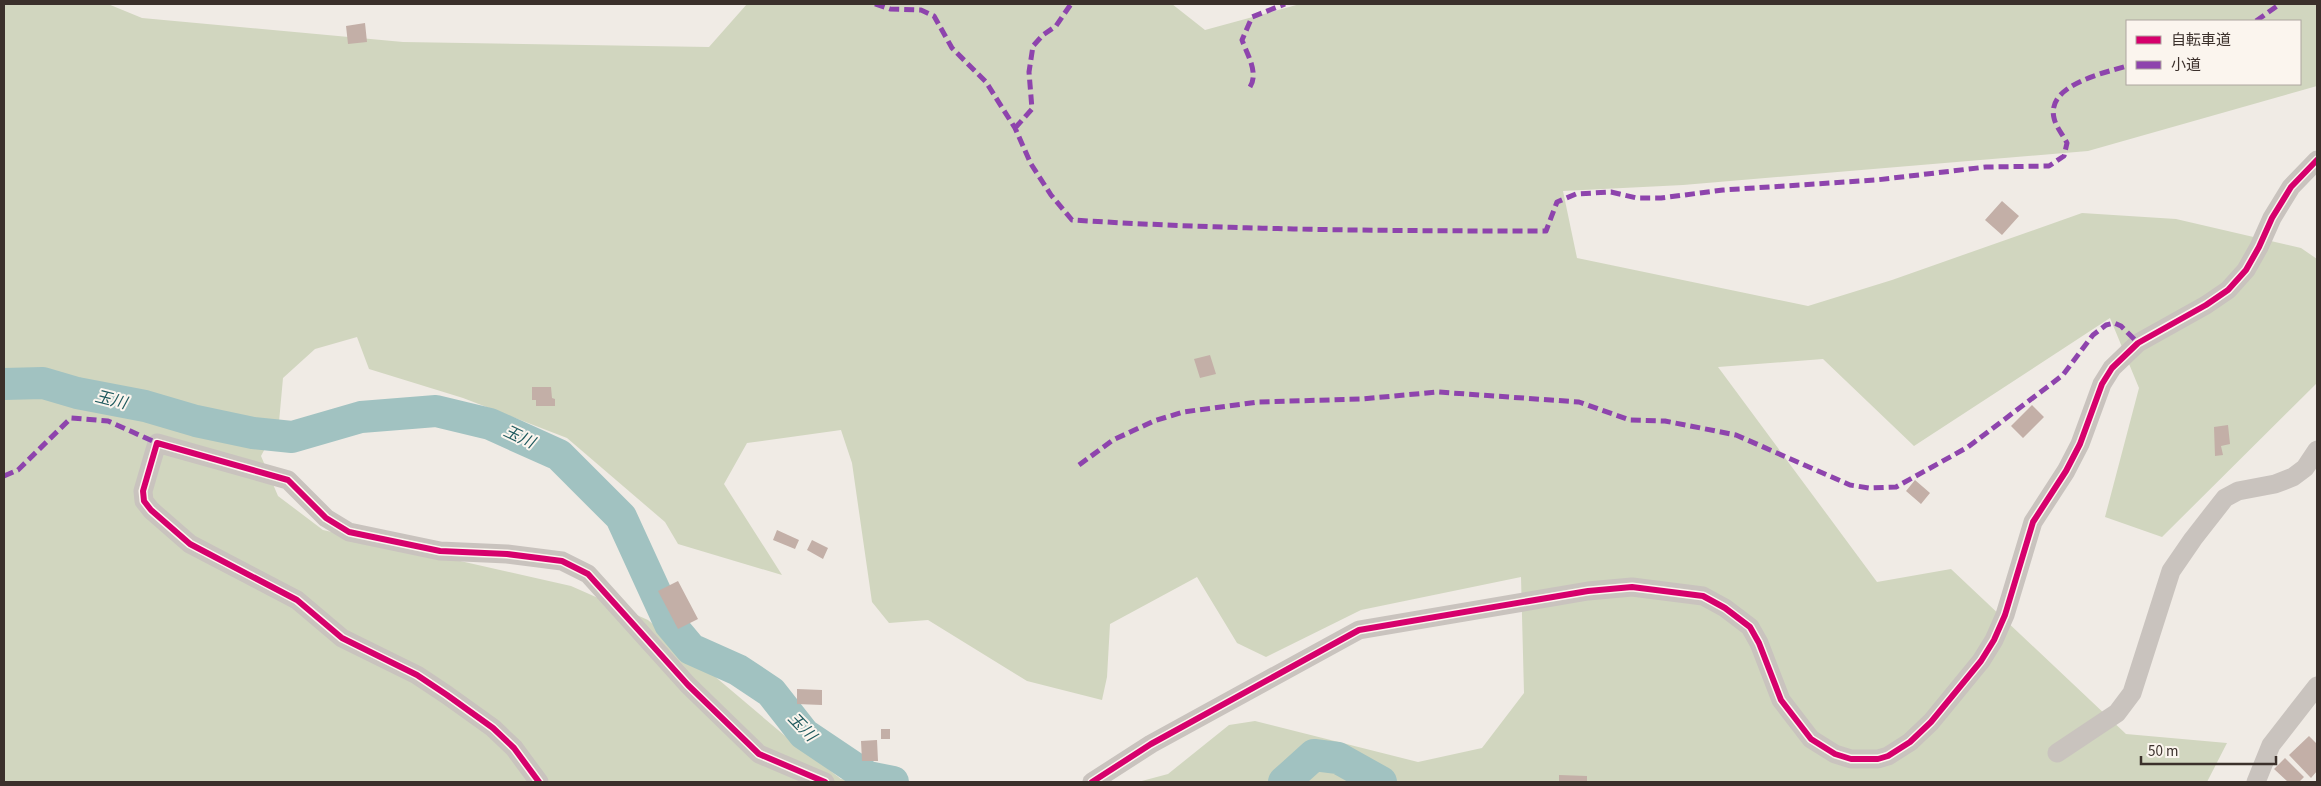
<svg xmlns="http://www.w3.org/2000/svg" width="2321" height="786" font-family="'Source Sans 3','Noto Sans JP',sans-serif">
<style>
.green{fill:#d1d6bf;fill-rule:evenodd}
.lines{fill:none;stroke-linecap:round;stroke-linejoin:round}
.river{stroke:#a1c2c1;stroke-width:32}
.building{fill:#c3afa7}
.street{stroke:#c9c3be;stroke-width:19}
.quiet{stroke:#8e44ad;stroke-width:5;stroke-dasharray:10 5;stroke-linecap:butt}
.cycleway-casing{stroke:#fbf5ee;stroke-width:9}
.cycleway{stroke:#d6006c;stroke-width:6}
.labels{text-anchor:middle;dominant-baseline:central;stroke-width:4;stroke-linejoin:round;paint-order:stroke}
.water-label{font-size:16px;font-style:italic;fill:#1f5a5e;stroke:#fbf5ee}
</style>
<rect width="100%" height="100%" fill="#f0ebe5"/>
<path class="green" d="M4,4H108L142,18L403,42L709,47L747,4H1172L1205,30L1300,4H2317V86L2088,151L1683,185L1563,191L1577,258L1808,306L1892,280L2082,213L2176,219L2301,248L2317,259V383L2162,537L2105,517L2139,388L2110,318L1914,446L1823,359L1718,367L1877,582L1951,569L2126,734L2227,743L2207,782H1138L1168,774L1229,725L1255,721L1418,762L1482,748L1524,693L1521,577L1361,610L1266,657L1237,643L1197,577L1110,624L1107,677L1102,700L1027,681L928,620L889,623L872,602L852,463L841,430L747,443L724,484L782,575L678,544L665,522L567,438L463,398L369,369L357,337L315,349L283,378L279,422L261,456L278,496L323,530L571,586L648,620L784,735L841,779L871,782H4ZM2127,21H2300V84H2127Z"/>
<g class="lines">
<path class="river" d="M4,384L43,383L77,393L145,406L196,421L253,433L292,437L361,417L436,411L490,424L559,455L621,517L670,624L691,649L738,670L771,692L804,734L868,777L893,782
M1284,782L1314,755L1338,758L1381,782"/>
</g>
<path class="building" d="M365,23L367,42L348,44L346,26Z
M2002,201L2019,216L2002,235L1985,220Z
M1210,355L1216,374L1200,378L1194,359Z
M532,387H551L552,398L555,399V406H536V400H532Z
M2032,405L2044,417L2023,438L2011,426Z
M2228,425L2230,444L2221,446L2223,455L2215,456L2214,427Z
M1915,480L1930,493L1921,504L1906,491Z
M777,530L799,540L795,549L773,540Z
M812,540L828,548L823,559L807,550Z
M678,581L698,619L678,629L658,591Z
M797,689L822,690V705L797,704Z
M881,729H890V739H881Z
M2309,736L2317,744V771L2311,778L2289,755Z
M877,740L878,761H862L861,741Z
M2285,758L2304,777L2299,782H2288L2274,769Z
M1559,775L1587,776V782H1559Z"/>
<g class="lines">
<path class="street" d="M2057,753L2117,713L2132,693L2171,571L2193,539L2225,498L2238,491L2275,484L2293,477L2305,468L2317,450
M539,782L514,748L493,728L447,695L417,675L342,638L297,600L190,544L151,510L144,501L143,491L157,443L288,480L326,518L349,532L440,551L507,554L562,561L588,574L688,685L759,754L825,782
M1092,782L1151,744L1359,630L1588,591L1632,587L1703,596L1725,608L1750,627L1759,643L1781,700L1811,739L1835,754L1851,759H1878L1888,756L1910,742L1931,722L1981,661L1994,640L2005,615L2033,522L2066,471L2080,444L2102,384L2112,368L2138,343L2206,305L2228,290L2246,270L2259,247L2272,218L2291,187L2317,160
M2256,782L2271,745L2317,686"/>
<path class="quiet" d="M875,4L890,9L921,10L934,16L952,48L986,82L1015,128L1031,164L1051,195L1072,220C1230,230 1388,231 1546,231L1557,202L1576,194L1611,192L1637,198H1661L1723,190L1876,180L1986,167L2049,166L2064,156L2067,143C2063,135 2056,127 2054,118C2046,85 2104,73 2127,66
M2256,21L2280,4
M1250,87C1259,73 1247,54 1242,40L1252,17L1285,4
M1015,128L1032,109L1029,72L1033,46L1043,35L1056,26L1071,4
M1079,465L1113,440L1154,421L1183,412L1258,402L1361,399L1438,392L1579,402L1630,420L1665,421L1736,435L1850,485L1869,488L1896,487L1968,447L2063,375L2093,335L2106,325L2114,323L2121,326L2138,343
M4,476L18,470L71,418L108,421L157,443"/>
<defs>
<path id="cycleway" d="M539,782L514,748L493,728L447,695L417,675L342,638L297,600L190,544L151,510L144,501L143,491L157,443L288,480L326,518L349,532L440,551L507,554L562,561L588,574L688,685L759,754L825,782
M1092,782L1151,744L1359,630L1588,591L1632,587L1703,596L1725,608L1750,627L1759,643L1781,700L1811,739L1835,754L1851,759H1878L1888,756L1910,742L1931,722L1981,661L1994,640L2005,615L2033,522L2066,471L2080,444L2102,384L2112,368L2138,343L2206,305L2228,290L2246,270L2259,247L2272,218L2291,187L2317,160"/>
</defs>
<use href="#cycleway" class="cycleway-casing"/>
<use href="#cycleway" class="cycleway"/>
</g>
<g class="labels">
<g class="water-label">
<text transform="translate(111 400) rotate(14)">玉川</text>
<text transform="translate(519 437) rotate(25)">玉川</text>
<text transform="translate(802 727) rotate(46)">玉川</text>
</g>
</g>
<rect width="2321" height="786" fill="none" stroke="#3b302b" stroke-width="10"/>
<rect x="2126" y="20" width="175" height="65" fill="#fbf5ee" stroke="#aea6a0"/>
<rect x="2136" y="36" width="25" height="8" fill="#d6006c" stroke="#aea6a0"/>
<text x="2171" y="45" font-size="15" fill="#3b302b">自転車道</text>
<rect x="2136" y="61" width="25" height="8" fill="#8e44ad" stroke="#aea6a0"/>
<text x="2171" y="70" font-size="15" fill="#3b302b">小道</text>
<path d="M2141 756v8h135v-8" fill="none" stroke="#3b302b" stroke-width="2.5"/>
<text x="2148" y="756" font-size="15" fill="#3b302b" stroke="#fbf5ee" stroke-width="4" paint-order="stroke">50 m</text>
</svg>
